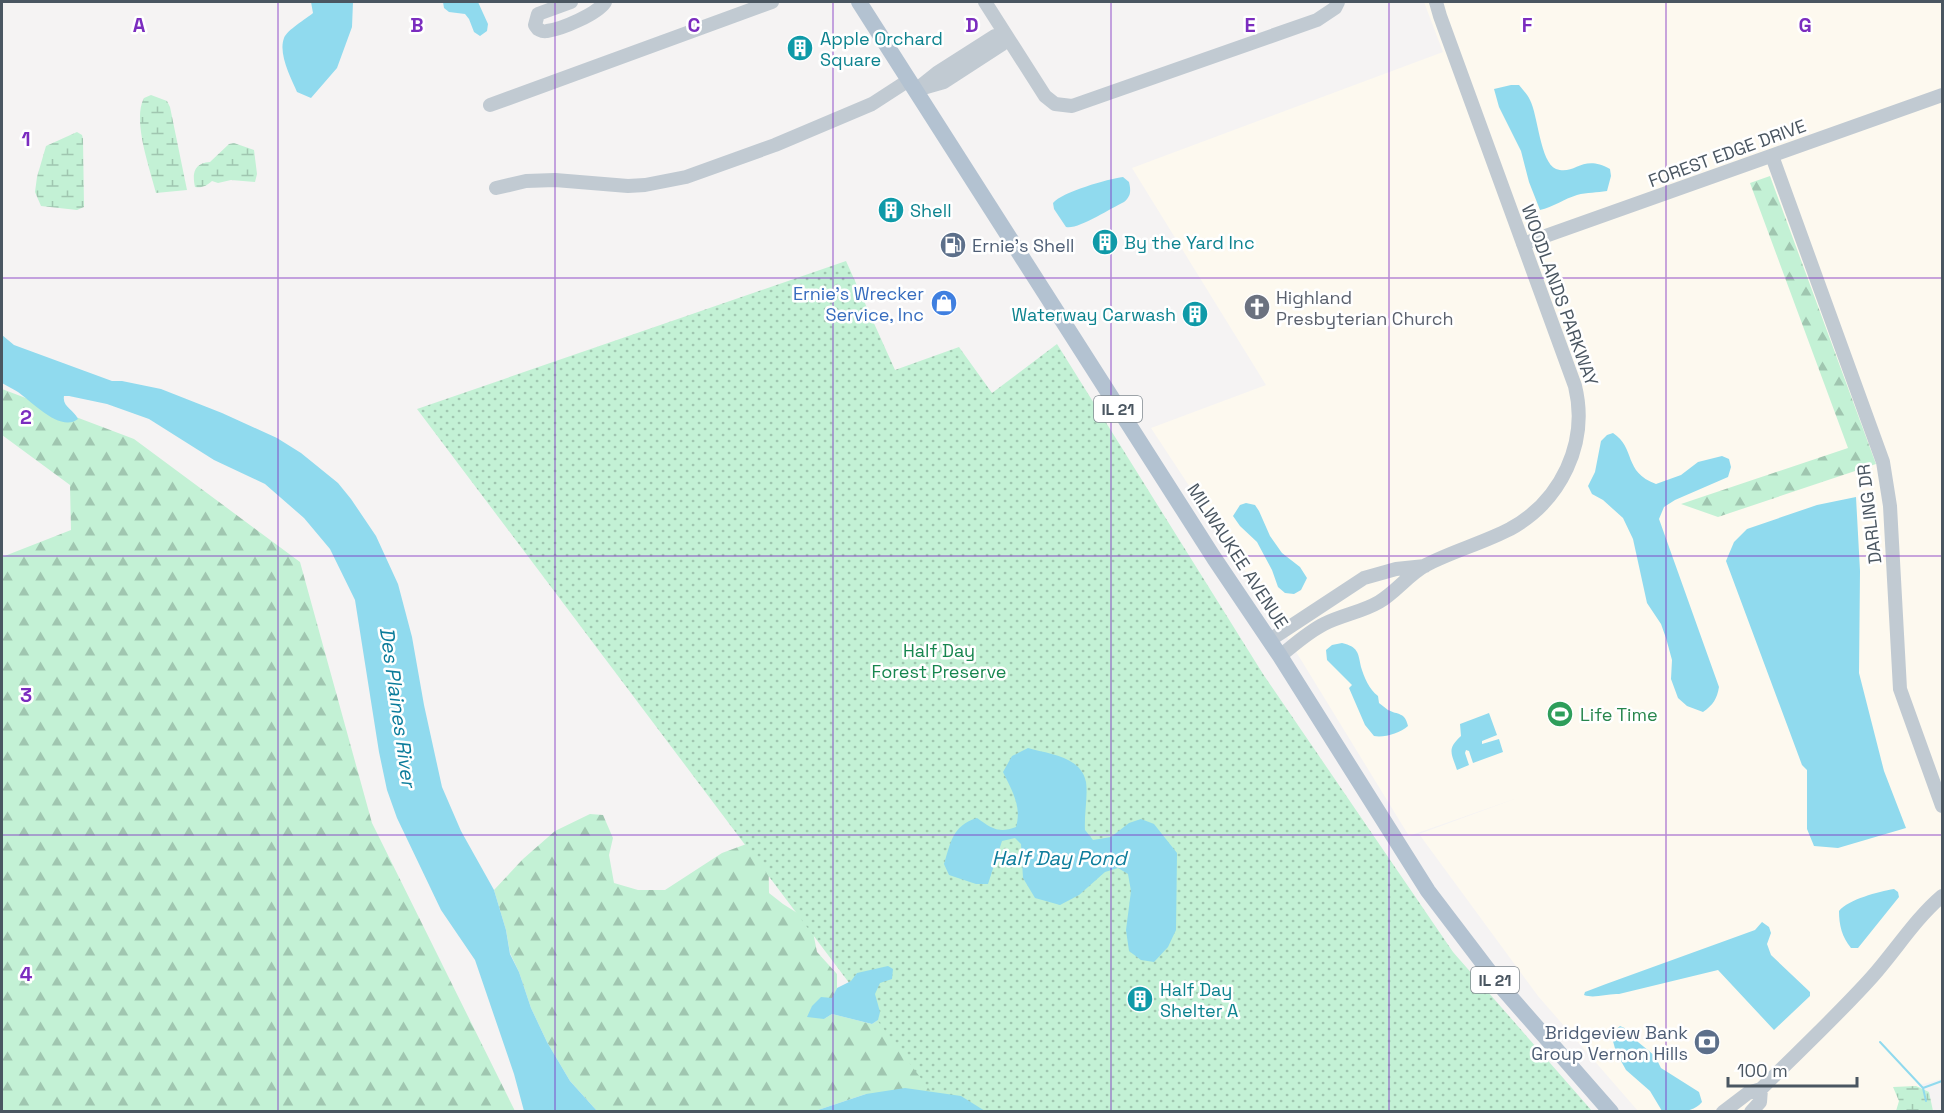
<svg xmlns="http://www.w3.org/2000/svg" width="1944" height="1113" font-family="'Space Grotesk',sans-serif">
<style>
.commercial{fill:#fdf9ef}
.forest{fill:url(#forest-firs)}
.wetland{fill:url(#wetland-marsh)}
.park{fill:url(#park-dots)}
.water{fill:#90daee}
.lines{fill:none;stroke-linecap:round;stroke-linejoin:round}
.stream{stroke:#90daee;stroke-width:2}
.minor{stroke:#c1cad2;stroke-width:14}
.major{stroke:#b3c2d1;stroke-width:16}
.grid{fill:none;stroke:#7b2cbf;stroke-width:1.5;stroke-opacity:0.55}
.labels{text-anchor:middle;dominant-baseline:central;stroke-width:5;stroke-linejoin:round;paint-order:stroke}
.shield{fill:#fff;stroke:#808990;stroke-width:1.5}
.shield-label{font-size:16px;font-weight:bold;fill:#4a5661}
.culture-label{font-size:18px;fill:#0d838f;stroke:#fff;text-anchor:start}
.street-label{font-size:18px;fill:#4a5661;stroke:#fff}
.service-label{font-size:18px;fill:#4e5e75;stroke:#fff;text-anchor:start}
.shop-label{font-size:18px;fill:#366cbe;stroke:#fff;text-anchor:end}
.worship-label{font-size:18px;fill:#5b616d;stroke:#fff;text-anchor:start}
.park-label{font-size:18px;fill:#17864f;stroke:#fff}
.leisure-label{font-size:18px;fill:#27864d;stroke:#fff;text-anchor:start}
.water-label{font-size:20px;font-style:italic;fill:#0c7c9b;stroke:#fff}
.grid-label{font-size:20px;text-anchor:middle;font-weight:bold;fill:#7b2cbf;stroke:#fff;stroke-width:5;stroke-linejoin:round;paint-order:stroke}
</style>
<defs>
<pattern id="forest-firs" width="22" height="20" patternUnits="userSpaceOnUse" patternTransform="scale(1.5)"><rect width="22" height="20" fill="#c3f1d5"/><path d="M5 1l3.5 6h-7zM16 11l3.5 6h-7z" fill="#a0c6b0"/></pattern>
<pattern id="wetland-marsh" width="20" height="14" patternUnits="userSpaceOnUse" patternTransform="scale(1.5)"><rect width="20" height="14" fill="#c3f1d5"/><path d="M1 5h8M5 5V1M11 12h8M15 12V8" fill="none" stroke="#a0c6b0"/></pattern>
<pattern id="park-dots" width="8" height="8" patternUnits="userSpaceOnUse" patternTransform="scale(1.5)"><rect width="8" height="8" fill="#c3f1d5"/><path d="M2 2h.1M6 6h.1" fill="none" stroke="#a0c6b0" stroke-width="1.8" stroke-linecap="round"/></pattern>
</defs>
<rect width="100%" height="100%" fill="#f5f3f3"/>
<path class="commercial" d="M1424,2H1942V1079L1919,1085L1925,1111H1638L1538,996L1419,834L1520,797L1409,836L1265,601L1151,428L1266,385L1132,168L1443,52Z"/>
<path class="forest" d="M1770,176L1876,464L1718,517L1681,504L1848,448L1750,183Z
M2,389L134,439L300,562L372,823L515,1111H2V557L71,530L70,485L2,435Z
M590,814L603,815L613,838L609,855L614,883L638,890H665L722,853L768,836L769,893L783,904L802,916L812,927L817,952L837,974V988L824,1019L832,1014L872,1024L878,1020L1213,1111L866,1094L815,1111H597L570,1081L547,1042L531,1008L519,972L510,953L506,930L494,890L523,859L555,831Z"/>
<path class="wetland" d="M151,95L167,101L170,107L187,190L156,193C150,169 132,120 144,98Z
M77,132L82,135L83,139L84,207L77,210L41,206L35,192L37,177L46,146Z
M234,143L254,150L257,174L255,182L231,180L218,183L212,181C206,186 203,188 195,187C192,173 194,163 210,162L229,144Z
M1916,1086L1929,1092L1933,1111H1896L1899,1101L1893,1087Z"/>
<path class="park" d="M846,261L895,370L959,347L992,393L1057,344L1263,674L1453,952L1592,1111H952L938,1101L417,409Z"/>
<path class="water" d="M311,2H353L352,27L337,68L311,98L297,92C291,78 278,54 284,38C287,30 306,19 313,13Z
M443,2H478L488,24L487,31L480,36L474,32L469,19L465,14L449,12L444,8Z
M1511,85H1519C1523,90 1528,95 1530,100C1538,115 1540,162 1556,169C1575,176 1582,153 1610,169L1611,176L1607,191C1597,193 1587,192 1577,195C1564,199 1553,207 1540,210L1529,182L1521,151L1499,107L1494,89Z
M1123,177L1129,182C1131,191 1131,196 1124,202C1111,208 1078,230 1066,227L1054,209L1053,203C1062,192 1108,179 1123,177Z
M2,335L14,345L112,381H122L161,389L222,413L277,438L301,453L338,483L351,499L376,536L398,584L412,637L424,705L442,787L461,831L494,890L506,930L510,954L519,972L531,1008L547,1042L570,1081L597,1111H524L514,1074L475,960L441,910L397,818L387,790L379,752L355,600L330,549L304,518L265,484L214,460L149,419L107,404L69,396H64C62,407 74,410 78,419C61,433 32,402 18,392C13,389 7,386 2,383Z
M1613,433C1636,448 1623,472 1656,484L1681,475L1698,462L1722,456L1729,459L1731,467L1728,477L1675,500L1664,507L1659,519L1719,687C1717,699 1713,705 1703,712L1687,706L1678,698L1671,679L1672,660L1666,638L1661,624L1647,603L1633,539L1623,518L1603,500L1592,494L1588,486L1595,472L1601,441L1607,435Z
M1856,497L1860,571L1859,673L1884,771L1906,828L1838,848L1814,846L1807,829V770L1802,765L1726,561L1734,542L1747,529L1817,505Z
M1246,503L1255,505L1259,511L1270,536L1282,553L1300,567L1307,578L1301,590L1294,594L1285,593L1278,587L1272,570L1257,542L1240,526L1233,516L1240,505Z
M1342,643C1358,647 1358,652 1361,667C1364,677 1369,689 1378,696L1379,703C1382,705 1385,708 1388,710C1398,715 1405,712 1408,726C1400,733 1384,738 1374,736L1365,725L1349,688L1352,685L1327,660L1326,650L1332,645Z
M1489,713L1497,735L1482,741V744L1499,739L1503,752L1473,763L1469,751L1466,750L1465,753L1469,765L1457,770C1451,752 1447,749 1461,736L1460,724Z
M1028,748C1048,754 1081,756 1086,782C1088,796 1084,815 1085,830L1093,840L1111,837L1129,823L1141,819L1154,824L1177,853L1176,930L1168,947L1154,962L1141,960L1129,951L1126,930L1131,891L1128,874L1118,868L1105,872L1079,895L1060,905L1035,898L1023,878L1021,844L1015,838L1002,841L988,884H976L949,875L944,864C951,842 952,826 977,818C991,828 999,834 1016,827C1022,806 1012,791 1003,772L1012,756Z
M1894,889L1898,892L1899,897L1858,948H1851C1842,937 1839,925 1839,911C1849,899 1878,892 1894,889Z
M1762,922L1769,927L1771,933L1767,944L1771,955L1810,992V996L1774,1030L1718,970L1619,994C1607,993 1595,999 1584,995L1585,992L1606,984L1755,930Z
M888,966L893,969L892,979L880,983L875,994L880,1012L878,1020L872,1024L832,1014L824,1019L807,1017L812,1006L821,997L832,998L837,988L851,981L857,973Z
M1620,1026L1631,1031L1638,1042L1655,1056L1661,1068L1699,1092L1702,1102C1693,1113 1678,1112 1662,1111L1650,1091L1626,1070L1616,1052L1611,1034Z
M905,1088L961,1096L985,1111H815L866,1094Z"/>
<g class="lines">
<path class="stream" d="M1880,1042L1923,1088L1926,1101
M1923,1088L1942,1081"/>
<path class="minor" d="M571,2L538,14L535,25L538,29C542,31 543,32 547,31C562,29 597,14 605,2
M985,2L1045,96L1055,104L1072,106L1317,20L1335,8L1338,2
M922,85L937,73L995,36H1006
M916,90L944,82L1001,45L1006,36
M490,105L772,2
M1772,156L1883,462L1890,506L1900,689L1942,806
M496,188L526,181L555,180L628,186L645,185L686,177L775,145L872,104L909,80
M1523,244L1942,95
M1270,640L1364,578L1396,569L1425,566
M1280,656C1294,645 1308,632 1324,624C1342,615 1362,612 1379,602C1396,592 1409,574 1426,565C1453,551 1483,543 1510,529C1561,501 1589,443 1575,386L1440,16L1436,2
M1761,1089C1798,1052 1837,1016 1872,977C1896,950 1915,919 1942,896
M1723,1112L1748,1093L1761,1089L1760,1102L1751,1112"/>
<path class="major" d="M859,2L1214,558L1280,656L1428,891L1498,983L1611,1112"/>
</g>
<path class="grid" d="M278,2V1112M555,2V1112M833,2V1112M1111,2V1112M1389,2V1112M1666,2V1112M2,278H1942M2,556H1942M2,835H1942"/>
<defs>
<symbol id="building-disc" viewBox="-11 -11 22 22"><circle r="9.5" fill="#0f9aa8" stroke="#fff"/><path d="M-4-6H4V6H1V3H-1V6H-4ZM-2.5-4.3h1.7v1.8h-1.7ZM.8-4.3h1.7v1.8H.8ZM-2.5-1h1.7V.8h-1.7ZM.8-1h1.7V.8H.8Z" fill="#fff"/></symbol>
<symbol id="fuel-disc" viewBox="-11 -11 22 22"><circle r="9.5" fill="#5c6f8a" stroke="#fff"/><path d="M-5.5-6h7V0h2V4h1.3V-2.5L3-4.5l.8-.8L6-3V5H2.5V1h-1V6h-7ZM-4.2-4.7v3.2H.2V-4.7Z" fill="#fff"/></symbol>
<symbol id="shop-disc" viewBox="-11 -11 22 22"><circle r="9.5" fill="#3f7fe0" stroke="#fff"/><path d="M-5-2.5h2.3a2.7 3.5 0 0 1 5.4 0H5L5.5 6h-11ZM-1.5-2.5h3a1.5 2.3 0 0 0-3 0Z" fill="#fff"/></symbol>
<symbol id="church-disc" viewBox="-11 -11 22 22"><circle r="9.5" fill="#6b7280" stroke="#fff"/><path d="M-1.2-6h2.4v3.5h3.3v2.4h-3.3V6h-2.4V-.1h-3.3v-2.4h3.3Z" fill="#fff"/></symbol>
<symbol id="stadium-disc" viewBox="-11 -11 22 22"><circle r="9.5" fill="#2e9e5b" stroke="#fff"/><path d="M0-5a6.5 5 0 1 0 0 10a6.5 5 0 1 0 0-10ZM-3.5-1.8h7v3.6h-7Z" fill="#fff"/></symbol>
<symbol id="bank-disc" viewBox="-11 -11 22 22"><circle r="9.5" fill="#5c6f8a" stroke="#fff"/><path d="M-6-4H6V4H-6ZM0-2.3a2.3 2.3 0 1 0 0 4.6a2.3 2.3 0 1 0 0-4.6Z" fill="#fff"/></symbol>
</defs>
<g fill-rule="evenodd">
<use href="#building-disc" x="785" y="33" width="30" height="30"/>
<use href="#building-disc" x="876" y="195" width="30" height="30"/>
<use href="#building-disc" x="1090" y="227" width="30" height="30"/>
<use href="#fuel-disc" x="938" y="230" width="30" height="30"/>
<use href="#shop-disc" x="929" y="288" width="30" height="30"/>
<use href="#church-disc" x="1242" y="292" width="30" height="30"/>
<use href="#building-disc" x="1180" y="299" width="30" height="30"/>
<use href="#stadium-disc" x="1545" y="699" width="30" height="30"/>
<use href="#building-disc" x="1125" y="984" width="30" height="30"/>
<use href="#bank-disc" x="1692" y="1027" width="30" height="30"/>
</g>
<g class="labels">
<g class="shield">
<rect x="1094" y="396" width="48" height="26" rx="4.5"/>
<rect x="1471" y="967" width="48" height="26" rx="4.5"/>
</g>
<g class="shield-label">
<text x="1118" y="409">IL 21</text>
<text x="1495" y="980">IL 21</text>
</g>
<g class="culture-label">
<text x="820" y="38">Apple Orchard<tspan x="820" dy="21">Square</tspan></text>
<text x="910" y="210">Shell</text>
<text x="1124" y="242">By the Yard Inc</text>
<text x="1176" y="314" text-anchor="end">Waterway Carwash</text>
<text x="1160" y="989">Half Day<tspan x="1160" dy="21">Shelter A</tspan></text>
</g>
<g class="street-label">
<text transform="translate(1727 153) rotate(-20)">FOREST EDGE DRIVE</text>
<text transform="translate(1560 295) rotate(70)">WOODLANDS PARKWAY</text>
<text transform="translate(1869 514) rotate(-97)">DARLING DR</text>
<text transform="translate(1238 556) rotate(57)">MILWAUKEE AVENUE</text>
</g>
<g class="service-label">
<text x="972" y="245">Ernie's Shell</text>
<text x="1688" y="1032" text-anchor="end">Bridgeview Bank<tspan x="1688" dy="21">Group Vernon Hills</tspan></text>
</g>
<g class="shop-label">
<text x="924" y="293">Ernie's Wrecker<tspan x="924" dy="21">Service, Inc</tspan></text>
</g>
<g class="worship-label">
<text x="1276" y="297">Highland<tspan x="1276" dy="21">Presbyterian Church</tspan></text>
</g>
<g class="park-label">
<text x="939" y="650">Half Day<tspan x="939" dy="21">Forest Preserve</tspan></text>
</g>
<g class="leisure-label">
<text x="1580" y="714">Life Time</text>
</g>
<g class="water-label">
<text transform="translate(398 707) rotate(82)">Des Plaines River</text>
<text x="1059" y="858">Half Day Pond</text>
</g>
</g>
<g class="grid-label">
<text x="139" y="32">A</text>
<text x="417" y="32">B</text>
<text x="694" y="32">C</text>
<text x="972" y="32">D</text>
<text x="1250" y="32">E</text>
<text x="1527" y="32">F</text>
<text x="1805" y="32">G</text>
<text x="26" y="146">1</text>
<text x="26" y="424">2</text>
<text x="26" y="702">3</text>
<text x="26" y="981">4</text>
</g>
<rect width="1944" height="1113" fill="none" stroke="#4a5661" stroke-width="6"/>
<path d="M1728 1077v9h129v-9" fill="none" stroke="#4a5661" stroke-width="3"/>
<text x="1737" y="1077" font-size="18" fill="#4a5661" stroke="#ffffff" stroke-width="4.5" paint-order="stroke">100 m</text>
</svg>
